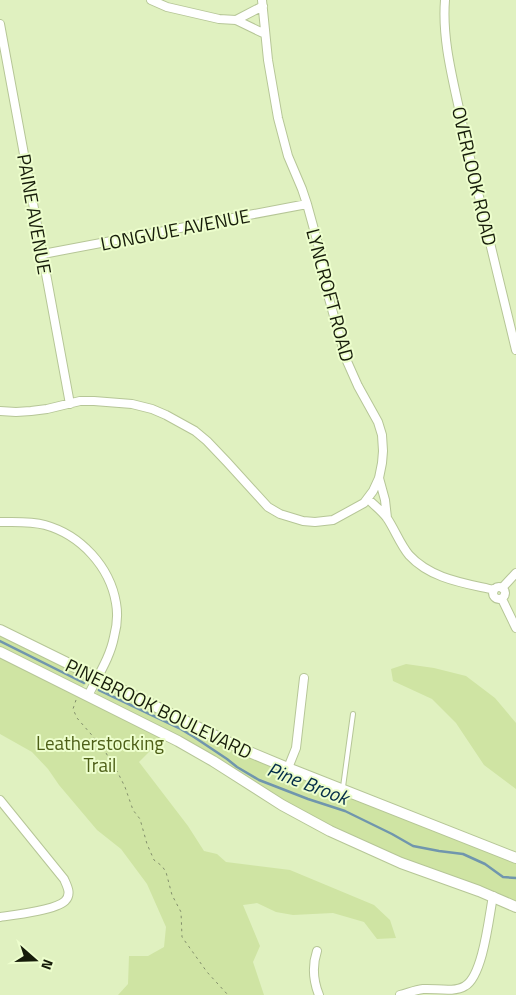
<svg xmlns="http://www.w3.org/2000/svg" width="516" height="995" font-family="'Titillium Web',sans-serif">
<style>
.green{fill:#cfe4a3}
.lines{fill:none;stroke-linecap:round;stroke-linejoin:round}
.stream{stroke:#7096ad;stroke-width:2.5}
.service-casing{stroke:#b6c697;stroke-width:6}
.minor-casing{stroke:#b6c697;stroke-width:10}
.tertiary-casing{stroke:#b6c697;stroke-width:12}
.path{stroke:#828e6b;stroke-width:1;stroke-dasharray:2.5 4;stroke-linecap:butt}
.service{stroke:#fff;stroke-width:4}
.minor{stroke:#fff;stroke-width:8}
.tertiary{stroke:#fff;stroke-width:10}
.labels{text-anchor:middle;dominant-baseline:central;stroke-width:4;stroke-linejoin:round;paint-order:stroke}
.street-label{font-size:19px;fill:#161c0a;stroke:#edfecd}
.park-label{font-size:19px;fill:#4d5f17;stroke:#edfecd}
.water-label{font-size:20px;font-style:italic;fill:#042e49;stroke:#edfecd}
</style>
<rect width="100%" height="100%" fill="#e0f1c0"/>
<path class="green" d="M0,635L85,677L87,681L86,684L81,688L0,649Z
M0,658L162,739L139,762L188,826L204,851L217,854L226,862L290,870L374,905L390,920L396,938L377,939L364,922L333,913L293,915L276,912L257,903L243,905L260,946L253,962L264,995H118L128,984L129,956H148L164,947L166,927L147,884L121,849L97,830L59,785L48,769L32,752L0,734Z
M406,664L434,668L466,676L495,698L516,723V789L484,765L456,723L432,699L393,681L391,669Z
M100,686H104L516,862V903L429,870L342,833L98,697C95,692 96,690 100,686Z"/>
<g class="lines">
<path class="stream" d="M0,641L84,683
M99,690L179,728L194,737L227,759L237,767L259,780L308,799L345,811L392,834L413,846L439,851L463,854L485,864L503,877L516,878"/>
<defs>
<path id="service" d="M343,787L353,714"/>
<path id="minor" d="M151,0L167,7L219,19L236,20L265,34
M445,0C442,38 452,76 460,113C477,192 497,271 516,350
M236,20L263,6
M0,24L70,404
M43,254L307,204
M0,411L16,412L31,411L47,409L80,401H94L132,404L152,409L166,415L195,431L207,441L227,462L268,507L280,514L303,521L315,522L333,520L364,503L373,491L379,478L382,463L383,451L382,435L378,422L358,386L346,359L328,295L318,244L307,204L302,189L288,156L278,118L268,60L262,0
M379,478L385,500L387,518
M368,499C374,505 382,511 387,518C395,530 400,544 409,555C431,579 464,583 494,590
M0,522C15,522 31,521 45,525C81,535 110,567 116,603C118,614 117,626 114,637C110,658 97,677 88,696
M493 593a6 6 0 1 1 12 0a6 6 0 1 1-12 0Z
M502,588L516,573
M502,599L516,628
M288,768L296,748L304,678
M0,800L64,879C67,886 72,894 65,901C56,910 14,915 0,917
M317,951C312,966 313,980 319,995
M400,995C408,993 415,990 423,989C435,988 454,993 465,986C483,976 489,917 493,896"/>
<path id="tertiary" d="M0,630L242,749L288,768L516,858
M0,652L178,741L213,761L282,805L330,831L401,863L479,891L516,907"/>
</defs>
<use href="#service" class="service-casing"/>
<use href="#minor" class="minor-casing"/>
<use href="#tertiary" class="tertiary-casing"/>
<path class="path" d="M76,700L73,709L77,718L103,748L118,773L125,787L133,810L140,819L147,844L154,860L162,866L166,872L172,895L181,912L182,937L207,972L228,995"/>
<use href="#service" class="service"/>
<use href="#minor" class="minor"/>
<use href="#tertiary" class="tertiary"/>
</g>
<g class="labels">
<g class="street-label">
<text transform="translate(475 176) rotate(77)">OVERLOOK ROAD</text>
<text transform="translate(35 214) rotate(80)">PAINE AVENUE</text>
<text transform="translate(175 229) rotate(-11)">LONGVUE AVENUE</text>
<text transform="translate(331 295) rotate(75)">LYNCROFT ROAD</text>
<text transform="translate(159 708) rotate(26)">PINEBROOK BOULEVARD</text>
</g>
<g class="park-label">
<text x="100" y="742">Leatherstocking<tspan x="100" dy="22">Trail</tspan></text>
</g>
<g class="water-label">
<text transform="translate(308 783) rotate(21)">Pine Brook</text>
</g>
</g>
<g transform="translate(35 960) rotate(110)" stroke="#edfecd" stroke-width="4" paint-order="stroke">
<path d="M0-4L9 19L0 12L-9 19Z" fill="#161c0a"/>
<text y="-8" font-size="14" font-weight="bold" text-anchor="middle" fill="#161c0a">N</text>
</g>
</svg>
